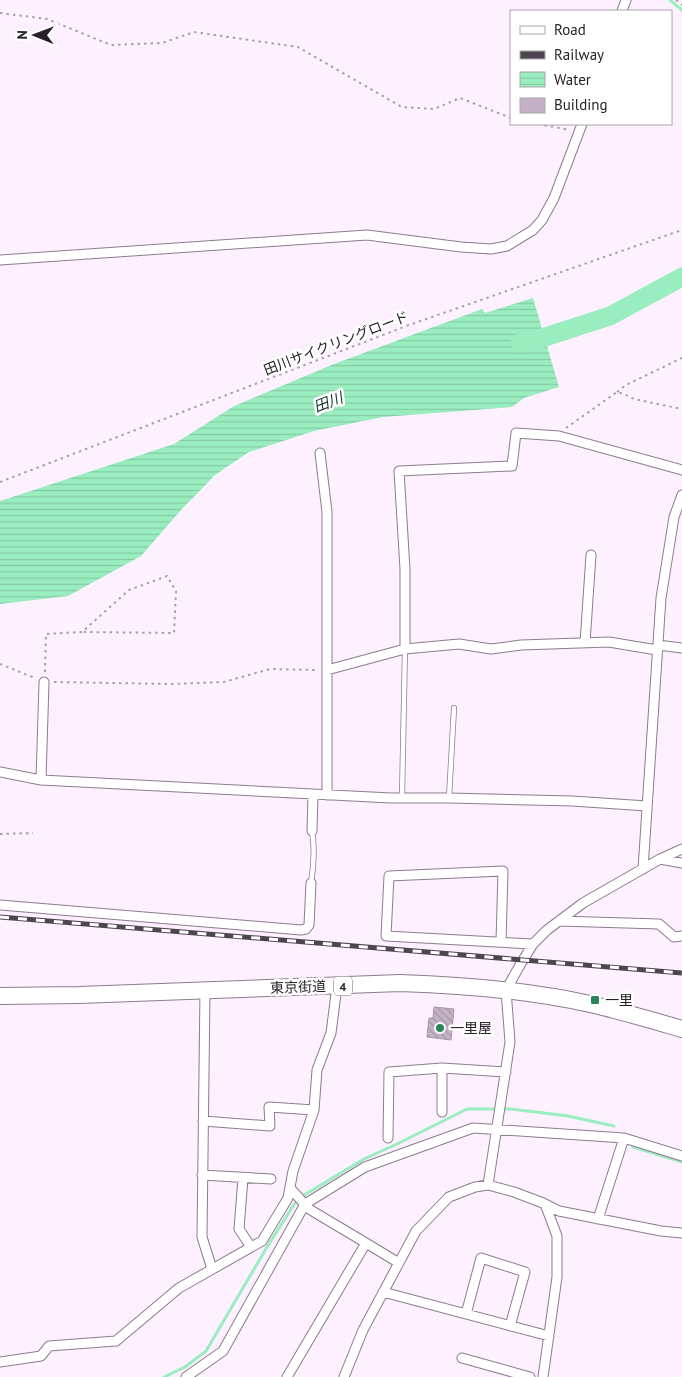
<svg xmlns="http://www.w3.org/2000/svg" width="682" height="1377" font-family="'PT Sans','Noto Sans JP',sans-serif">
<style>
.water{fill:url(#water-rules)}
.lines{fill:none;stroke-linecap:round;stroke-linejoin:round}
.stream{stroke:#9aedbf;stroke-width:3}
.river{stroke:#9aedbf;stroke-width:19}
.building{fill:url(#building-back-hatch);stroke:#a895aa}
.lane-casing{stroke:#8d7b8f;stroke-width:6}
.street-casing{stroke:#8d7b8f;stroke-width:11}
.highway-casing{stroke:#8d7b8f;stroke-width:18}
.path{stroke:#a99fab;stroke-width:2;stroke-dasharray:2.5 4;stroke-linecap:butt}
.lane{stroke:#fff;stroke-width:4.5}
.street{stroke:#fff;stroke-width:9}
.highway{stroke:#fff;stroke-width:16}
.rail-casing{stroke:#4e464f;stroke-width:5}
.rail{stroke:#fff;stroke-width:3;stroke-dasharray:9;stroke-linecap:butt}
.poi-dot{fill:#2a845a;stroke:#fff;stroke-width:2}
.labels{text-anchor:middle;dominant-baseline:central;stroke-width:5;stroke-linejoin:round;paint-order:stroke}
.shield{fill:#fff;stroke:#686469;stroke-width:1}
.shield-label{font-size:12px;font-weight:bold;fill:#282129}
.street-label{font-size:14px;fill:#282129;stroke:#fff}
.poi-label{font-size:14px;fill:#282129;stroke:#fff;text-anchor:start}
.water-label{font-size:15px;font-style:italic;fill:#143826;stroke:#fff}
</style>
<defs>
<pattern id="water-rules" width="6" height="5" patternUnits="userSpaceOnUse" patternTransform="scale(1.25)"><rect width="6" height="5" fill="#9aedbf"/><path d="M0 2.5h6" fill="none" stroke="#85cba4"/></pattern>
<pattern id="building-back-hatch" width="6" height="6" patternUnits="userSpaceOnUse" patternTransform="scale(1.25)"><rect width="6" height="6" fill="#c4b1c6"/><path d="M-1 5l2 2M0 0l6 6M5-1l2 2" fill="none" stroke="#a898aa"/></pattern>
</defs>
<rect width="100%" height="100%" fill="#fdf1ff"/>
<path class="water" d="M533,298L559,387L524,398L512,407L383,417L314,431L249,452L215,475L181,510L141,556L68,596L0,604V501L174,444L234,406L334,364L482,309L485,313Z"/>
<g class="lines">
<path class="stream" d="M670,0L682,10
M633,1147L682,1162
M164,1377L185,1367L206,1351L267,1247L295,1203L306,1194L364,1159L397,1144L467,1109H511L568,1116L614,1126"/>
<path class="river" d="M520,343L545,337L610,316L682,277"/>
</g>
<path class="building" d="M434,1007L454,1009L451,1040L427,1037L429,1018H433Z"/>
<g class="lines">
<defs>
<path id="lane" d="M402,797L405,649
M449,798L454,708
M311,883C314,865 315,849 312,831"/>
<path id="street" d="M622,11L626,0
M0,260L367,235L461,247L491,249L507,246L533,230L542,220L554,198L582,124
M320,453L327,512V795
M585,643L591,555
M658,645L682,648
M405,649L459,644L491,649L521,645L609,642L657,650
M327,670L405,649V569L399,471L512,466L516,433L559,436L682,470
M0,772L41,780L391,798H449L572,801L647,806
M41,780L44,682
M312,831L313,795
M660,859L682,863
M643,869L661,598L674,517L682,495
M0,905L301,930L306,929L309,925L311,883
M559,921L659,924L674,937L682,936
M501,942L503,871L389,876L386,936L533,944
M205,990L202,1237L212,1269
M442,1068V1112
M203,1121L270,1126L269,1107L314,1110
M388,1138L389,1072L442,1068L506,1072
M624,1138L682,1156
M202,1175L271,1179
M243,1178L239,1229L251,1247
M488,1185L514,1192L543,1203L559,1211L661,1231L682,1233
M366,1243L399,1263
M383,1292L549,1336
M466,1314L481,1258L525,1272L510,1326
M462,1358L530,1377
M0,1362L41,1356L49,1346L116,1341L179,1288L262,1241L288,1198L293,1171L314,1110L317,1070L331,1033L337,986
M186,1377L223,1351L305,1204L365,1167L473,1128L624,1138L598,1219
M287,1377L366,1243L309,1209L290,1188
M344,1377L363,1330L416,1231L449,1197L475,1187L488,1185L510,1042L506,990L520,965L533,944L547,930L583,903L660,859L682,849
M543,1377L557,1277V1236L545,1204"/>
<path id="highway" d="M0,996L79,995L400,983C463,985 527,990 590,1004C621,1011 651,1020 682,1029"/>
</defs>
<use href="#lane" class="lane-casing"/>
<use href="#street" class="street-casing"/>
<use href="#highway" class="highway-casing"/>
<path class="path" d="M676,0L682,5
M0,13L47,19L111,45L162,43L194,32L298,47L402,107L434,109L460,98L511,118
M538,124L570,130
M617,392L626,385L682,358
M566,428L617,392L624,394L634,399L682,409
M0,482L409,325L682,230
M0,664L35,678
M45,672L46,634L82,632L129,590L167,576L176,591L174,633L82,632
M54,682L172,684L224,682L270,669L317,670
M0,834L33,833"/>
<use href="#lane" class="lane"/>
<use href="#street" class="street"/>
<use href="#highway" class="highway"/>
<defs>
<path id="rail" d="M0,917L682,973"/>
</defs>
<use href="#rail" class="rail-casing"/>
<use href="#rail" class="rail"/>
</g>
<g class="poi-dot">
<rect x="590" y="995" width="10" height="10" rx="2.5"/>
<circle cx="440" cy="1028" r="5"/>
</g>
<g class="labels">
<rect class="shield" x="334" y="976.5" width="18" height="19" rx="4"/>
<g class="shield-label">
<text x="343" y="986">4</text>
</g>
<g class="street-label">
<text transform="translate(336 343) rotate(-21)">田川サイクリングロード</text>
<text transform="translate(298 987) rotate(-2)">東京街道</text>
</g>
<g class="poi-label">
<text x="605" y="1000">一里</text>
<text x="450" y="1028">一里屋</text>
</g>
<g class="water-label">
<text transform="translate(328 402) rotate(-21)">田川</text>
</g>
</g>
<rect x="510" y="10" width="162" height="115" fill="#ffffff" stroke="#a9a6a9"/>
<rect x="520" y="26" width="25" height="8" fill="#ffffff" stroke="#a9a6a9"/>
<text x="554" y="35" font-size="15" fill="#282129">Road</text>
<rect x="520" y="51" width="25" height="8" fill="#4e464f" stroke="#a9a6a9"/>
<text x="554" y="60" font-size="15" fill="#282129">Railway</text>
<rect x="520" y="72" width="25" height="15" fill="url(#water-rules)" stroke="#a9a6a9"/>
<text x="554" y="85" font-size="15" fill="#282129">Water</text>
<rect x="520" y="98" width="25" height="15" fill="#c4b1c6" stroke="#a9a6a9"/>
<text x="554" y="110" font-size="15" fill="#282129">Building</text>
<g transform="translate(35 35) rotate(271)" stroke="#ffffff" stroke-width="4" paint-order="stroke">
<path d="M0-4L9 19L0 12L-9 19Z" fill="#282129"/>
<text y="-8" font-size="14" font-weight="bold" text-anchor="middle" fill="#282129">N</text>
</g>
</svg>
